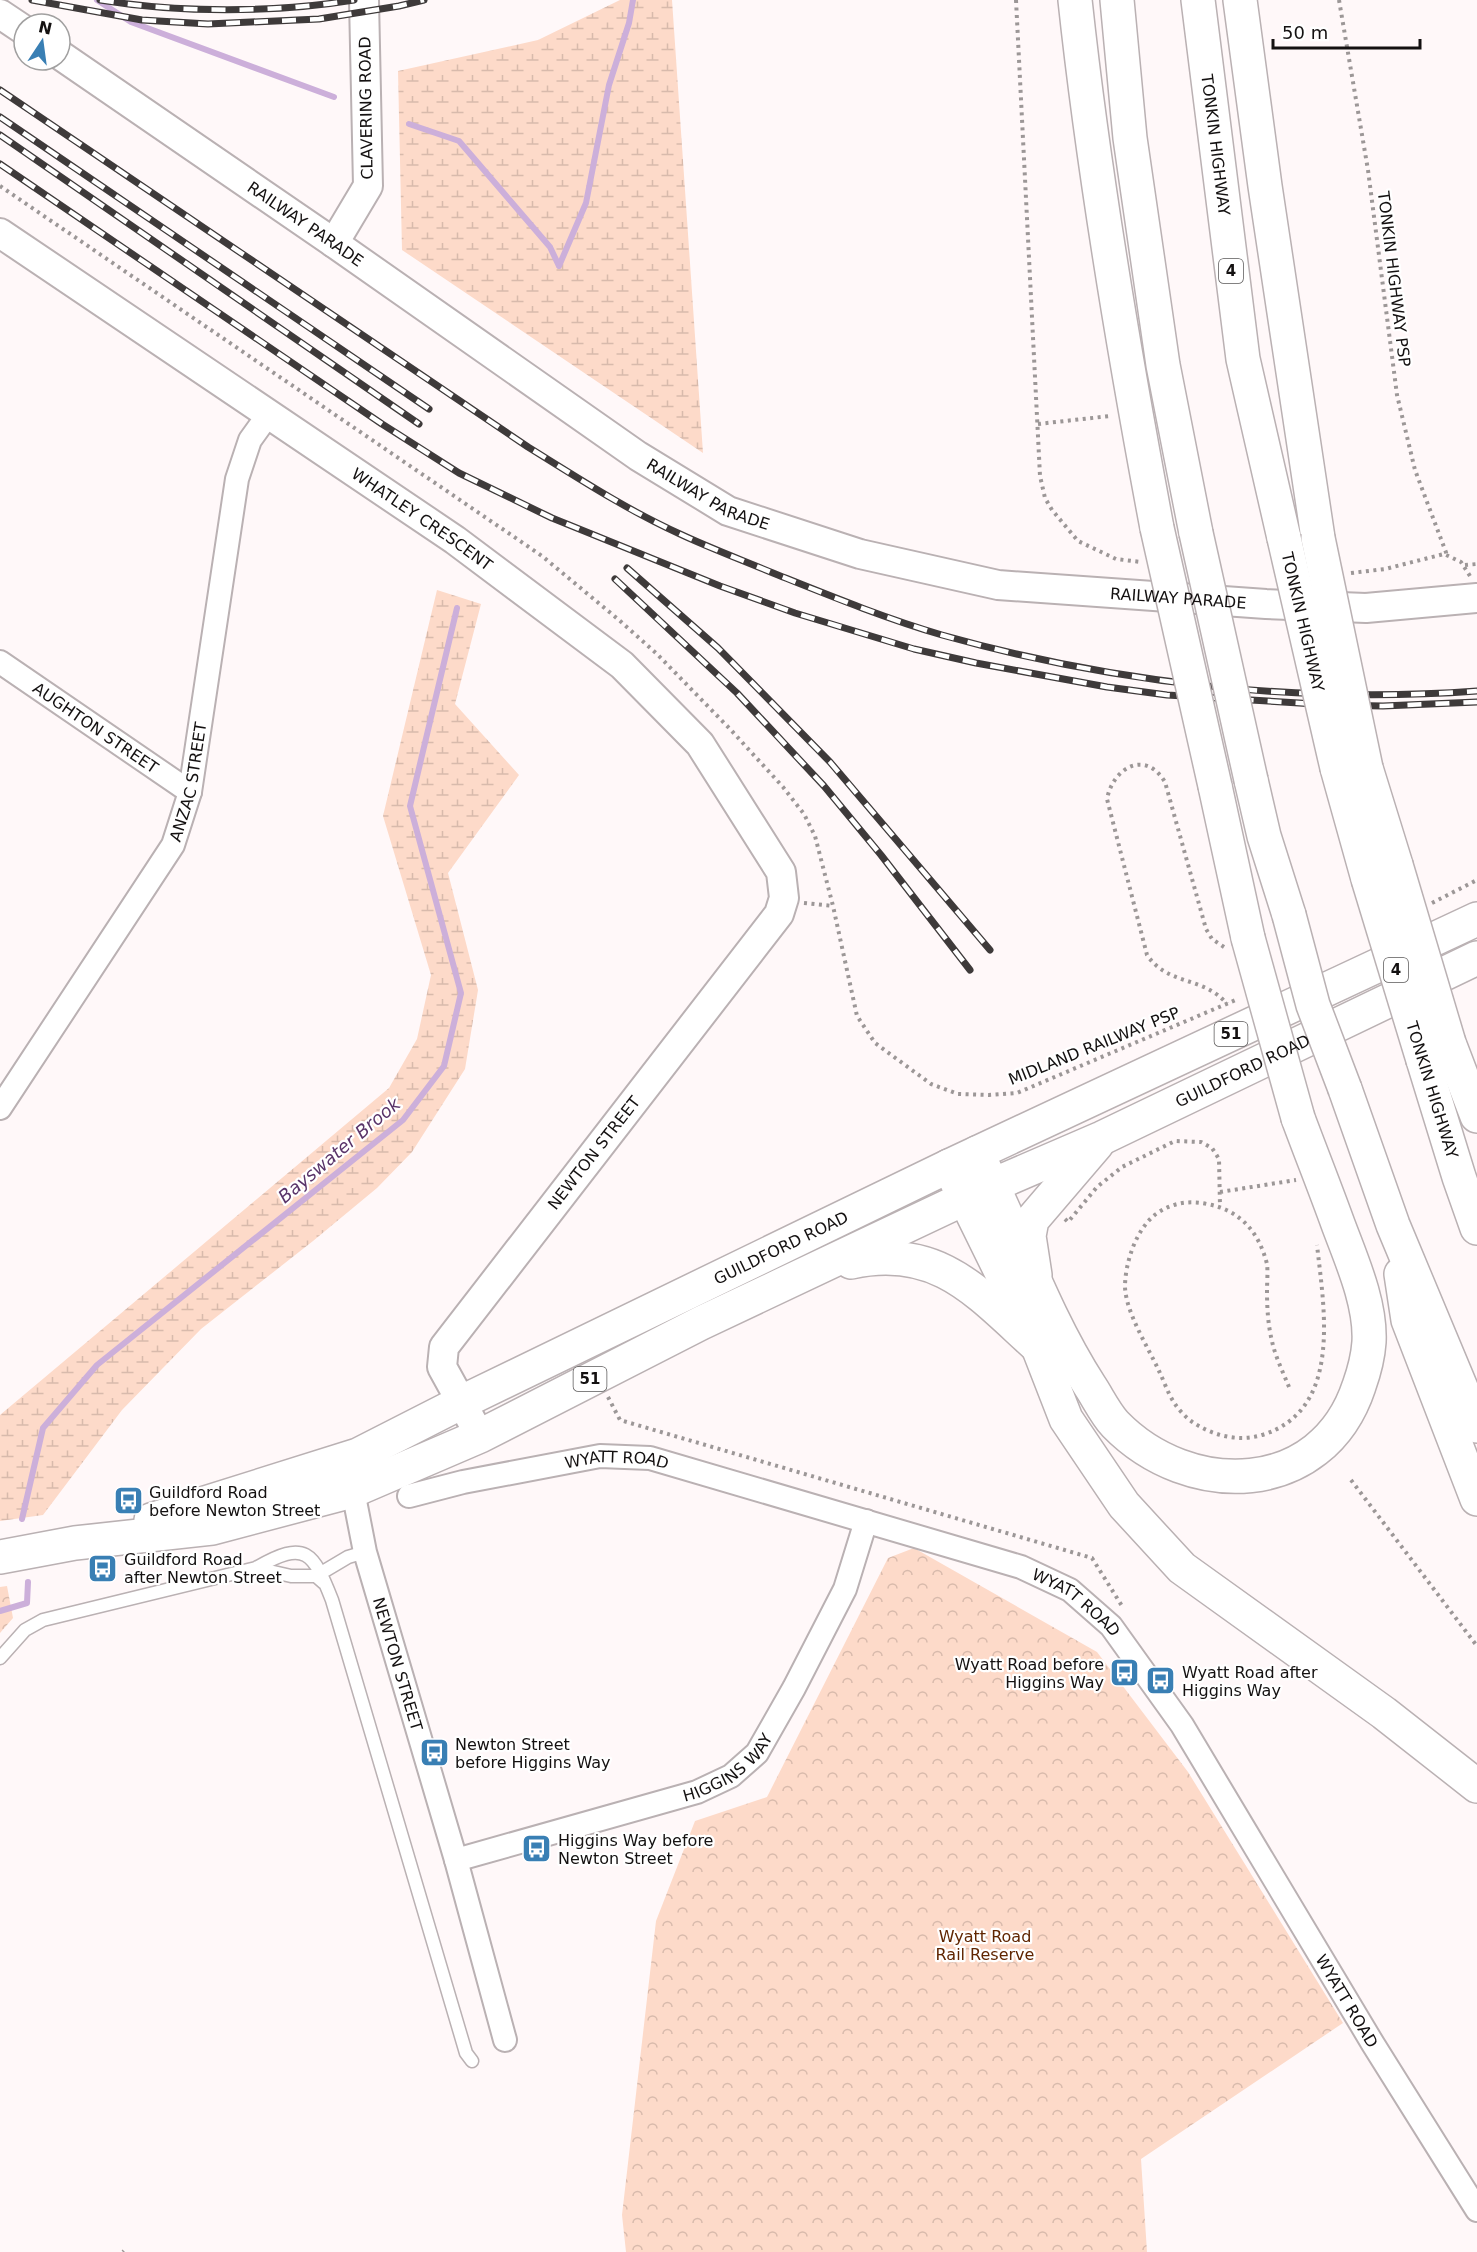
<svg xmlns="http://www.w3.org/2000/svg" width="1477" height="2252" font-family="'DejaVu Sans',sans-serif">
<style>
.forest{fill:url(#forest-crowns)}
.wetland{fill:url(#wetland-marsh)}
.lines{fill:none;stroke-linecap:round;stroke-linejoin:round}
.stream{stroke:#ccafda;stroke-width:6}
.service-casing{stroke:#bab1b3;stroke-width:15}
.minor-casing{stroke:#bab1b3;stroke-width:26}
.tertiary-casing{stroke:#bab1b3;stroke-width:32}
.trunk-casing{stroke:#bab1b3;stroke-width:36}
.motorway-casing{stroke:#bab1b3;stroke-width:36}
.path{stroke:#9c9797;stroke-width:4;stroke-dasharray:3 4.5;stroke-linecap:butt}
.service{stroke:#fff;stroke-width:12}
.minor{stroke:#fff;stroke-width:22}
.tertiary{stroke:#fff;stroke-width:28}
.trunk{stroke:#fff;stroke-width:33}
.motorway{stroke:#fff;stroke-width:33}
.rail-casing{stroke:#3e3a3a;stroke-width:7}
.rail{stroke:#fff;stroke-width:4.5;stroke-dasharray:14;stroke-linecap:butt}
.motorway-bridge-casing{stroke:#bab1b3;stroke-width:36;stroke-linecap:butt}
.motorway-bridge{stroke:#fff;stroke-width:33}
.labels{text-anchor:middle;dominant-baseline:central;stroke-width:4.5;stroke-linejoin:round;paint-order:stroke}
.shield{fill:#fff;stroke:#5a5858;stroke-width:1.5}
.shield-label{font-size:15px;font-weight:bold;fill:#141111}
.street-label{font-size:16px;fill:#141111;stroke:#fff}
.poi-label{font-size:16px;fill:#141111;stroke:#fff;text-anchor:start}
.park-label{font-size:16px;fill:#602500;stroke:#fff}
.water-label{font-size:18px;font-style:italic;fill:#593469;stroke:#fff}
</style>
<defs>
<pattern id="forest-crowns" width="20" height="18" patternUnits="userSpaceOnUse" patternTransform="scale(1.5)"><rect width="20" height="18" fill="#fddac9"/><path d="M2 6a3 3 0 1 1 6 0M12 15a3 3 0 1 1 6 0" fill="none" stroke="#d8baac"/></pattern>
<pattern id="wetland-marsh" width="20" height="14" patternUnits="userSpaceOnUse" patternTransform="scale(1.5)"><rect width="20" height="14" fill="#fddac9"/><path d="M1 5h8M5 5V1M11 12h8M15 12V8" fill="none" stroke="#d8baac"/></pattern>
</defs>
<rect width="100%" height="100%" fill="#fff8f9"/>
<path class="forest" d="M914,1548L1097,1652L1188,1772L1343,2023L1141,2159L1147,2252H626L622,2215L656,1921L695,1821L767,1797L888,1558Z
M7,1586L13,1618L0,1633V1587Z"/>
<path class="wetland" d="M620,0H672L703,453L402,250L398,71L538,40Z
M437,590L481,604L455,704L519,775L448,873L478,990L465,1069L412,1152L377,1188L313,1241L201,1329L122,1410L43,1515L0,1521V1415L389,1088L417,1039L431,975L383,816Z"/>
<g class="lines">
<path class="stream" d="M97,0L131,22L334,97
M409,124L459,141L550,247L559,266
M559,266L586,203L609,85L629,23L633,0
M22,1519L43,1428L97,1365L403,1120L444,1066L461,993L410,806L457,608
M0,1611L27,1603L28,1582"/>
<defs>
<path id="service" d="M256,1568L291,1576H316L324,1583
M316,1576L348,1557L365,1552
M0,1658L25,1630L43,1620L256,1568C306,1539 313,1552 332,1600L466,2053L472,2061"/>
<g id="minor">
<path id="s1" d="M0,662L190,792"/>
<path id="s2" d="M0,1108L173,845L190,792L237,479L250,440L268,415"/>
<path id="s3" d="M347,1479L356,1506L365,1552L456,1860L505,2040"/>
<path id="s4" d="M409,1496L463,1482L600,1456L650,1458L1021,1567L1070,1590L1111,1626L1182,1725L1373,2044L1477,2210"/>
<path id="s5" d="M456,1860L697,1792L731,1776L757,1753L794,1688L845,1589L866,1521"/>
</g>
<g id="tertiary">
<path d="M0,14L24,30"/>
<path id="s6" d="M60,55L334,243L638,456L728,511L860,554L998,585L1266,604L1366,608L1477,598"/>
<path id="s7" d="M0,233L455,540L622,665L700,744L781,872L784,898L779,914L444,1347L442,1367L480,1436"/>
<path d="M334,243L368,186L364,0"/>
</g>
<g id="trunk">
<path d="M851,1262C939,1243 979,1294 1038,1347"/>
<path d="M1035,1275L1029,1236L1032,1220L1097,1144"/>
<path id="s8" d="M151,1520L358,1455L462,1402L949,1166L1477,919"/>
<path id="s9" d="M0,1557L75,1543L212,1528L352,1491L480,1436L701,1323L993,1185L1102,1138L1477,958"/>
</g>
<g id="motorway">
<path d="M1075,0C1094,177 1124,353 1157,528"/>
<path d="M1117,0L1130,138L1163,365L1196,533"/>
<path id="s10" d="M1198,0L1243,359L1284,538"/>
<path d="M1240,0L1265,186L1318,538"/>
<path d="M1337,768L1368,879"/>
<path d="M1366,768L1396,865"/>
<path d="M1251,780L1264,836L1289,915"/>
<path d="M1215,786L1248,938"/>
<path d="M1449,1043L1477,1116"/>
<path d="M1423,1060L1459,1177L1477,1228"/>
<path d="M1345,1089L1393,1225L1477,1426"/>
<path d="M977,1153C1016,1230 1043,1313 1090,1386C1098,1398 1105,1413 1115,1424C1189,1500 1322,1498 1359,1386C1364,1372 1368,1357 1369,1342C1371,1303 1351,1259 1338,1224C1325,1188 1311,1153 1298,1118"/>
<path d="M949,1166L1038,1347L1066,1419L1124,1505L1182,1568L1384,1713L1477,1786"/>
<path d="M1401,1274L1408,1320L1477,1499"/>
</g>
</defs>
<use href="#service" class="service-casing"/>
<use href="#minor" class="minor-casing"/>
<use href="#tertiary" class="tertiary-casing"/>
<use href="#trunk" class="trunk-casing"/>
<use href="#motorway" class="motorway-casing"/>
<path class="path" d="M1016,0L1040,476L1045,498L1052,510L1078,541L1116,559L1141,562
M1339,0L1368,170L1397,395L1415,470L1447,555
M0,186L542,556L619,620L657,654L730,729L783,787L804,814L815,836L833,906L857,1016L875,1043L931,1084L958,1094L989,1095L1017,1093L1238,999
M1038,424L1110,416
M1465,565L1477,564
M1351,573L1385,569L1444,554L1461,562L1470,576
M804,903L833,906
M1432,903L1477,880
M1224,947L1212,939L1206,929L1165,782C1145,749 1113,768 1107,799L1147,955C1168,986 1204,976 1227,1004
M1220,1192L1296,1180
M1065,1219L1068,1222L1097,1187L1122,1167L1175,1141L1201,1142L1212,1148L1219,1159L1220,1206
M1289,1387C1283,1372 1275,1356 1272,1341C1268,1325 1267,1308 1267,1291C1267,1283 1268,1272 1267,1264C1259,1232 1240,1210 1207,1204C1189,1200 1171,1203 1156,1214C1136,1229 1125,1263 1125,1287C1126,1313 1148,1347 1159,1371C1164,1381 1168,1394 1175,1404C1179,1410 1187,1419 1194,1423C1214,1436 1239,1442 1262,1435C1343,1410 1324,1309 1317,1245
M608,1397L620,1420L1092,1558L1122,1606
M1351,1480L1477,1646
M123,2252L124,2251"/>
<use href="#service" class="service"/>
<use href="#minor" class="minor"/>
<use href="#tertiary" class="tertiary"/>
<use href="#trunk" class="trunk"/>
<use href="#motorway" class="motorway"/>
<defs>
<path id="rail" d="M32,0L142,20L208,24L319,19L399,6L424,0
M100,0C180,13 274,13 354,0
M0,90L528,447C578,478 627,510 680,534C710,548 742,560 773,573C828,595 884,618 942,635C1113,683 1299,704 1477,691
M0,117L429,409
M0,135L419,424
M0,164L382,424L459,473L552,518L720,586L795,613L914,649L976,663L1107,687L1167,695L1332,705L1383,706L1477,702
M627,568L718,648L830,762L990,950
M615,579L737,693L824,786L881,855L970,970"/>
</defs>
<use href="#rail" class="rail-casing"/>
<use href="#rail" class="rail"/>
<defs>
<g id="motorway-bridge">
<path d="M1157,528L1215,786"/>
<path d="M1196,533L1251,780"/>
<path id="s11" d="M1284,538L1337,768"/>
<path d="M1318,538L1366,768"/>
<path d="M1396,865L1449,1043"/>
<path d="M1368,879L1423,1060"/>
<path d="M1289,915L1313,1005L1345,1089"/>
<path d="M1248,938L1298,1118"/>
</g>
</defs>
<use href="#motorway-bridge" class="motorway-bridge-casing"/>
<use href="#motorway-bridge" class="motorway-bridge"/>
</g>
<defs>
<symbol id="bus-square" viewBox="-11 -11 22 22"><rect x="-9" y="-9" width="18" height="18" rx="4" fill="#397fb4" stroke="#fff"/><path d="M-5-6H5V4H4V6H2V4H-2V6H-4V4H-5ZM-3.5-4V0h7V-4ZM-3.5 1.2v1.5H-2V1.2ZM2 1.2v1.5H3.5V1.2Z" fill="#fff"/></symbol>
</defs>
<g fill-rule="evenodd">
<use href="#bus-square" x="112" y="1484" width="33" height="33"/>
<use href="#bus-square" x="86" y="1552" width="33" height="33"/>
<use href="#bus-square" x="1108" y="1656" width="33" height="33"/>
<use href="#bus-square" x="1144" y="1664" width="33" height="33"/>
<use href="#bus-square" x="418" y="1736" width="33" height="33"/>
<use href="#bus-square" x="520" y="1832" width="33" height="33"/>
</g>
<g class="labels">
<g class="shield">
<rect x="1219" y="259" width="24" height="24" rx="4.5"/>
<rect x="1384" y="958" width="24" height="24" rx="4.5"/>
<rect x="1214.5" y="1022" width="33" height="24" rx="4.5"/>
<rect x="573.5" y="1367" width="33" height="24" rx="4.5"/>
</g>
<g class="shield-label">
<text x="1231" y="271">4</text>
<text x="1396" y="970">4</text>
<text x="1231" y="1034">51</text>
<text x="590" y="1379">51</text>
</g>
<g class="street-label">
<text transform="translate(366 108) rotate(-91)">CLAVERING ROAD</text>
<text stroke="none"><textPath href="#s10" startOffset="146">TONKIN HIGHWAY</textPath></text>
<text stroke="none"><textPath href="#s6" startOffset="298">RAILWAY PARADE</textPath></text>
<text transform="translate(1394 279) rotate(83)">TONKIN HIGHWAY PSP</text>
<text stroke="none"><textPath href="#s6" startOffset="784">RAILWAY PARADE</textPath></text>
<text stroke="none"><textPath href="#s7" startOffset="510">WHATLEY CRESCENT</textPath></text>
<text stroke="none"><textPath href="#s6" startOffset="1270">RAILWAY PARADE</textPath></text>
<text stroke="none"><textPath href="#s11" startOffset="86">TONKIN HIGHWAY</textPath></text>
<text stroke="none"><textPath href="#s1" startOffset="116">AUGHTON STREET</textPath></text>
<text stroke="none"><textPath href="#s2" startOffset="380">ANZAC STREET</textPath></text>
<text transform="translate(1094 1046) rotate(-22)">MIDLAND RAILWAY PSP</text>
<text stroke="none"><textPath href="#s9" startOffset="1344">GUILDFORD ROAD</textPath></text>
<text transform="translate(1432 1090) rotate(73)">TONKIN HIGHWAY</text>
<text transform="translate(594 1153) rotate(-52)">NEWTON STREET</text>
<text stroke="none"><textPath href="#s8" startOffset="688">GUILDFORD ROAD</textPath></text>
<text stroke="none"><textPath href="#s4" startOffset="212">WYATT ROAD</textPath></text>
<text stroke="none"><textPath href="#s4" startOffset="698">WYATT ROAD</textPath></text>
<text stroke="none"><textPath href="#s3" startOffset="192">NEWTON STREET</textPath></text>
<text stroke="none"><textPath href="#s5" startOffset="290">HIGGINS WAY</textPath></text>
<text stroke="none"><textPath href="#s4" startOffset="1184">WYATT ROAD</textPath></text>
</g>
<g class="poi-label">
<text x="149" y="1492">Guildford Road<tspan x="149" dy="18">before Newton Street</tspan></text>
<text x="124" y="1559">Guildford Road<tspan x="124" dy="18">after Newton Street</tspan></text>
<text x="1104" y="1664" text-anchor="end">Wyatt Road before<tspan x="1104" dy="18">Higgins Way</tspan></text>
<text x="1182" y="1672">Wyatt Road after<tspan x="1182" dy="18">Higgins Way</tspan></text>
<text x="455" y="1744">Newton Street<tspan x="455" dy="18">before Higgins Way</tspan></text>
<text x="558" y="1840">Higgins Way before<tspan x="558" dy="18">Newton Street</tspan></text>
</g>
<g class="park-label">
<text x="985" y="1936">Wyatt Road<tspan x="985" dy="18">Rail Reserve</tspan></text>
</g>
<g class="water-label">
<text transform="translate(339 1150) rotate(-40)">Bayswater Brook</text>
</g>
</g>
<g transform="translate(42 42) rotate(13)"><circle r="28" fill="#ffffff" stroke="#a1a0a0" stroke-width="1.5"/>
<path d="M0-4.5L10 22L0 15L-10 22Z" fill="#397fb4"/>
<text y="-9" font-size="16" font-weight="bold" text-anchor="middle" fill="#141111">N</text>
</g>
<path d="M1273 39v9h147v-9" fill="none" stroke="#141111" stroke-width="3"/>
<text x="1282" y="39" font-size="18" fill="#141111" stroke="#ffffff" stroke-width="4.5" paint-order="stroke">50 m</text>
</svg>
